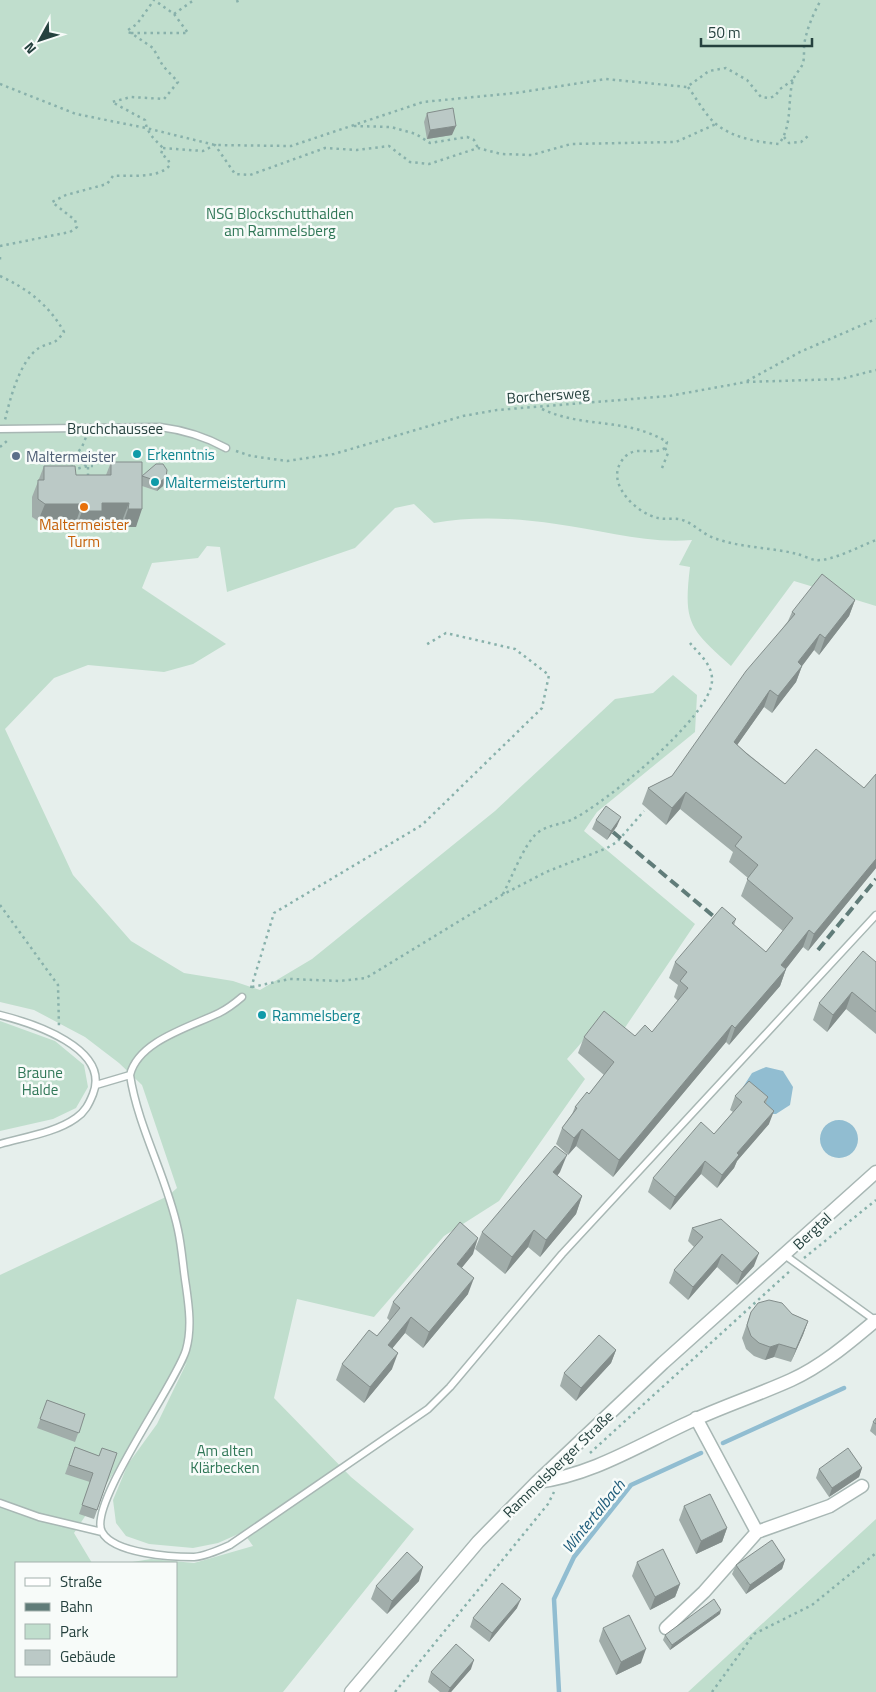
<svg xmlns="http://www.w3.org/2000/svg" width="876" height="1692" font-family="'Titillium Web',sans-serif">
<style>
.green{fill:#c0decd;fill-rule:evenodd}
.water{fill:#91bdd1}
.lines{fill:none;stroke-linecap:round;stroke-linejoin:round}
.stream{stroke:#91bdd1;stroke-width:4.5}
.lane-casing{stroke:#a8b7b4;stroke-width:9}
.street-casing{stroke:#a8b7b4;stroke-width:15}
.path{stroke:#88b1ab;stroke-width:2.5;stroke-dasharray:2.5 4;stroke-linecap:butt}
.lane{stroke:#fff;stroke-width:6}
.street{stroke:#fff;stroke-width:12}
.rail{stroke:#607c79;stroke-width:4;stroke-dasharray:10 5;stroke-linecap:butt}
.wall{fill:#a1adaa}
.shaded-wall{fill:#838d8b}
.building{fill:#bbc9c6;stroke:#838d8b}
.culture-dot{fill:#0f9aa8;stroke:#f7fbf9;stroke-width:2}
.service-dot{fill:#5c6f8a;stroke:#f7fbf9;stroke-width:2}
.food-dot{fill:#e8710a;stroke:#f7fbf9;stroke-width:2}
.labels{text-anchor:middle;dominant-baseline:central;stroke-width:5;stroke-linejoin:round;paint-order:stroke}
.park-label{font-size:15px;fill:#307757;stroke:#f7fbf9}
.street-label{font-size:15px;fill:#25413e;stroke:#f7fbf9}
.culture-label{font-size:15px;fill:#0d838f;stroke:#f7fbf9;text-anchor:start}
.service-label{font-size:15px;fill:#4e5e75;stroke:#f7fbf9;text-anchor:start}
.food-label{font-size:15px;fill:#c56008;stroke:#f7fbf9}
.water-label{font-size:16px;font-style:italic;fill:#205d7b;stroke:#f7fbf9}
</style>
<rect width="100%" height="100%" fill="#e6efec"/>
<path class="green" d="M0,0H876V606L794,581L731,666C690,629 683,624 690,567L679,565L692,540C646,544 601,530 556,524C516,518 473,516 434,523L414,504L395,508L355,548L227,592L220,547L207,546L198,558L152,563L142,588L226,644L193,664L164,672L88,665L54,678L5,729L73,875L131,941L184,973L233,981L260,990L312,959L495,811L615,699L653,693L673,675L697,695L695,732L597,812L584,831L695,924L620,1035L597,1025L567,1059L585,1079L499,1201L444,1236L374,1317L297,1299L274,1398L351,1477L414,1529L283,1692H0V1275L168,1196L177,1188L142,1085L119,1063L85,1037L34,1010L0,1002ZM187,1362L157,1424L128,1464L113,1500L116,1523L126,1536L149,1544L193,1548L218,1543L243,1532L253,1546L194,1563L151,1559L126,1563H176V1676H16V1563H92L74,1533Z
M0,1021L55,1041L84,1065L88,1087L76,1108L53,1119L0,1131Z
M876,1519V1692H688Z"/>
<path class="water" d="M766,1067L783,1071L793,1087L790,1105L776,1114H767L743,1087L752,1073Z
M820 1139a19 19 0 1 1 38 0a19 19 0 1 1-38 0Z"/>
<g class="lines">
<path class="stream" d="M723,1443L844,1388
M559,1692L554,1599L574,1557L631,1485L701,1453"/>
<defs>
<path id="lane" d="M0,429L160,427C184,430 204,436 226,448
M242,997C235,1003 227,1009 219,1013C190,1027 138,1041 130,1075C138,1128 167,1177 178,1230C182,1248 183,1268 186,1286C189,1307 192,1329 186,1350C176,1384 87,1505 102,1532C114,1554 172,1557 194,1557C206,1556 219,1550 230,1545L428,1409L450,1387L562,1254L876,915
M0,1015C32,1023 111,1048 93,1094C89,1104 85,1112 76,1118C55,1133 24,1137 0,1144
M96,1085L130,1075
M786,1256L876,1321
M0,1503L39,1517L102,1532"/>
<path id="street" d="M537,1482C594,1475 644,1442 696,1419C727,1405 760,1394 791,1380C822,1366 850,1342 875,1321
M757,1532L830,1506L862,1486
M666,1628L704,1592L757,1532L696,1418
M351,1692L478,1542L537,1482L663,1363L876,1172"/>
</defs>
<use href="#lane" class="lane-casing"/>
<use href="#street" class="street-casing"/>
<path class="path" d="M237,0L238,3
M174,14L194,0
M131,33L127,32L128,30L137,24L154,0
M0,84L76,114L146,128L215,145L291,146L423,102L516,93L606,79L687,87L709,71L726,68L747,80L761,97L769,98L775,96L780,89L793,80
M688,87C697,99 705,115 716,124C733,138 758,142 779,144C793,125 787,101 793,80C795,74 801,69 803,63C805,56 803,47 805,40C808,26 814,12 821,0
M354,126L391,127L416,134L430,143L467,137L474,140L478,148
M784,137L789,143L801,142L808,136
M163,148L203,151L215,145L235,174L250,175L325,148L357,150L389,146L410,162L429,164L478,148L501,154L532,155L571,144L676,142L716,124
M0,246L70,232L77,227L75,220L52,202L66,195L107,184L113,176C130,175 159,179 170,165L168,159L161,154L163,148C154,139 147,133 145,120L112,102L131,97L164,99L178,82L163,66L153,48L131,33H188L174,14L154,0
M0,257V260
M0,276C28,289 49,305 64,332C53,347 53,340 39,348C20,360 10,399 5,420
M747,381L800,352L876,319
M542,409C585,429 626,417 667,442L665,448C651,457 633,442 621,462C606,485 638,514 658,518C667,520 677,517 685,521C695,525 703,534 714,538C740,548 770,547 797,554C802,555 809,559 815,560C831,562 860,546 876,540
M0,447L8,440
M236,451L251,456L287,461L334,454L463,416L497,410L669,396L746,382L841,379L876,370
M72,459L86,465
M72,468L71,461L82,447L86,437
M662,468L668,453L665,448
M72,470L88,466
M88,476V466H93
M503,894C512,877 523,847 536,834C546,825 560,825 571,820C604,805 711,716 712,681C713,665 699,654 690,643
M0,905L58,985L59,1027
M252,987L290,979L339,981L366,978L502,895L546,872L607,848L617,842L644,811
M251,988L274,913L422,825L542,708L549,675L515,649L446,633L424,646
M804,1258L876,1200
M590,1453L791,1270
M395,1692L548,1504L554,1492
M712,1692L754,1634L812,1605L876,1553"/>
<use href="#lane" class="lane"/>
<use href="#street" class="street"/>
<path class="rail" d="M613,832L724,925
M818,950L876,879"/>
</g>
<path class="wall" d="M427,113L452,135L427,139L424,122Z
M111,462L142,476L167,470L163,486L157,491L142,486L136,527H122V521H98L95,528H76V522L38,521L32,517V497L44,466L76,475H106Z
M855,600L849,616L819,655L814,650L802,666L796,682L772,713L764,707L737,745L785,784L864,788L876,774V868L808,951L803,947L786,969L780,986L729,1045L726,1042L613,1177L576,1146L568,1155L556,1144L562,1128L572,1114L575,1107L589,1094L604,1075L578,1053L584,1037L635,1036L652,1032L678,1001L674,997L678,985L669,978L675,962L736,919L734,925L766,952L783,931L741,896L748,878L729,862L733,852L680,809L666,825L642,804L648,788L672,776L788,621L792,612Z
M596,820L617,826L607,840L592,829Z
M876,962V1034L846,1009L827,1032L813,1020L819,1003Z
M735,1096L768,1097L766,1103L769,1124L737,1161L734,1168L717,1188L701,1174L670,1210L648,1192L653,1178L714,1134L733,1112L730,1110Z
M560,1172L557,1176L582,1196L576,1214L540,1257L528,1247L505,1274L475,1249L482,1232Z
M692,1228L754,1266L737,1285L717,1267L688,1300L669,1283L674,1270L694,1247L688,1241Z
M473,1254L462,1267L468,1294L423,1348L405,1333L392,1348V1369L364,1403L336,1380L342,1364L377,1336L390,1321L387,1318L393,1302Z
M751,1312L792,1314L808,1321L803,1335L791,1362L774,1357L765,1360L754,1356L746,1349L742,1338Z
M616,1350L611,1363L576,1401L560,1386L564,1373Z
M47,1400L85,1414L75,1442L37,1428Z
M876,1418V1436L870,1431L873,1422Z
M75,1447L99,1456L117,1453L94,1519L79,1514L90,1482L65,1474Z
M862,1468L859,1477L829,1497L816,1478L819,1469Z
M684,1506L727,1528L722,1542L696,1554L679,1520Z
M785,1560L782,1569L746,1594L732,1574L736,1565Z
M637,1562L680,1584L675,1597L650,1610L632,1576Z
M419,1581L387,1614L371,1599L376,1586Z
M517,1608L489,1642L470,1627L473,1618Z
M720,1614L670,1650L663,1640L665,1635Z
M603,1628L641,1663L616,1675L599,1641Z
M471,1669L451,1692H440L428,1682L431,1672Z"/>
<path class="shaded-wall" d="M456,126L452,135L427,139L430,130Z
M166,477L163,486L157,491L160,482Z
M102,503H129L122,521H98L95,528H76L82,511Z
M45,504H82L76,522L38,521Z
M128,509H142L136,527H122Z
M855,600L849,616L819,655L825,638Z
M820,634L814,650L802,666L796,682L772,713L778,696L798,662Z
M770,690L764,707L728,758L734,742Z
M686,792L680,809L666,825L672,808Z
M621,817L617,826L607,840L611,831Z
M876,859V868L808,951L814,934Z
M809,930L803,947L781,975L786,969L780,986L729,1045L735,1028L781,965Z
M852,992L846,1009L827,1032L833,1015Z
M732,1025L726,1042L613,1177L619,1160Z
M774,1111L769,1124L737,1161L734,1168L717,1188L722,1175L737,1153Z
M582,1129L576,1146L568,1155L574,1138Z
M567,1155L560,1172L546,1189L553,1172Z
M705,1161L701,1174L670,1210L675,1197Z
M582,1196L576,1214L540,1257L546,1240Z
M534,1230L528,1247L505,1274L512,1257Z
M478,1238L473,1254L452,1280L457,1264Z
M759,1253L754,1266L737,1285L742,1272Z
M722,1254L717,1267L688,1300L693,1287Z
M474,1278L468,1294L423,1348L429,1332Z
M411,1317L405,1333L382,1361L388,1345Z
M808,1321L803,1335L791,1362L796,1349Z
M779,1344L774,1357L765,1360L770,1347Z
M616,1350L611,1363L576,1401L581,1388Z
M398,1353L392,1369L364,1403L370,1387Z
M862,1468L859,1477L829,1497L832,1488Z
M727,1528L722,1542L696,1554L701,1541Z
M785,1560L782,1569L746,1594L750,1585Z
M423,1567L419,1581L387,1614L392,1601Z
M680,1584L675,1597L650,1610L655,1597Z
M521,1599L517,1608L489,1642L492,1633Z
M721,1610L720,1614L670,1650L672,1645Z
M646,1649L641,1663L616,1675L621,1662Z
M474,1660L471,1669L451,1692H448L450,1688Z"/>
<path class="building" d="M453,108L456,126L430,130L427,113Z
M111,462H142V509H128L129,503H102V511H82V504H45L38,499V480H44V466H75L76,475H111Z
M156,464H163L167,470L166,477L160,482L142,476Z
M822,574L855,600L825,638L820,634L798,662L802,666L778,696L770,690L734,742L747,754L785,784L816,749L864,788L876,774V859L814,934L809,930L781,965L786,969L735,1028L732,1025L619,1160L582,1129L574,1138L562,1128L577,1108L575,1107L587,1092L589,1094L614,1062L584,1037L604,1011L635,1036L645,1025L652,1032L688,988L680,981L687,972L675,962L722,907L736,919L732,923L766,952L793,918L747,879L758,865L735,846L742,837L686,792L672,808L648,788L672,776L746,671L795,614L792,612Z
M606,806L621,817L611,831L596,820Z
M863,951L876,962V1012L852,992L833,1015L819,1003Z
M749,1081L768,1097L764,1102L774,1111L737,1153L739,1155L722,1175L705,1161L675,1197L653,1178L701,1122L714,1134L742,1102L735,1096Z
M555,1146L567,1155L553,1172L582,1196L546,1240L534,1230L512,1257L482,1232Z
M721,1219L759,1253L742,1272L722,1254L693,1287L674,1270L703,1237L692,1228Z
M460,1222L478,1238L457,1264L474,1278L429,1332L411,1317L388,1345L398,1353L370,1387L342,1364L369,1330L377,1336L400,1308L393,1302Z
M769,1300L782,1303L792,1314L808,1321L796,1349L779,1344L770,1347L759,1343L751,1336L747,1325L751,1312L758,1303Z
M599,1335L616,1350L581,1388L564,1373Z
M47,1400L85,1414L79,1433L40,1419Z
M876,1418V1424L873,1422Z
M75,1447L99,1456L102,1448L117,1453L97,1510L82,1505L93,1473L69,1465Z
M848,1448L862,1468L832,1488L819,1469Z
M710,1494L727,1528L701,1541L684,1506Z
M772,1540L785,1560L750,1585L736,1565Z
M663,1549L680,1584L655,1597L637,1562Z
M407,1552L423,1567L392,1601L376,1586Z
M502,1583L521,1599L492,1633L473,1618Z
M714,1599L721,1610L672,1645L665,1635Z
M629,1615L646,1649L621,1662L603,1628Z
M456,1644L474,1660L450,1688L431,1672Z"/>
<g class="culture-dot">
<circle cx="137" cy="454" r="5"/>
<circle cx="155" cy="482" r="5"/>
<circle cx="262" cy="1015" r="5"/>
</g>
<circle class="service-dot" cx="16" cy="456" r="5"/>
<circle class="food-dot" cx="84" cy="507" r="5"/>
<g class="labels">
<g class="park-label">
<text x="280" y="213">NSG Blockschutthalden<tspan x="280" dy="17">am Rammelsberg</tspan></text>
<text x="40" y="1072">Braune<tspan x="40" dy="17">Halde</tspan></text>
<text x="225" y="1450">Am alten<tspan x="225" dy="17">Klärbecken</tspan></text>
</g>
<g class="street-label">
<text transform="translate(548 395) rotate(-4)">Borchersweg</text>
<text x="115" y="428">Bruchchaussee</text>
<text transform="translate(812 1231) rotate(-43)">Bergtal</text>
<text transform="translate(558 1464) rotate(-44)">Rammelsberger Straße</text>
</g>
<g class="culture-label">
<text x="147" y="454">Erkenntnis</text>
<text x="165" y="482">Maltermeisterturm</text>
<text x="272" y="1015">Rammelsberg</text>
</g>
<g class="service-label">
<text x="26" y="456">Maltermeister</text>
</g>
<g class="food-label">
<text x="84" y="524">Maltermeister<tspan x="84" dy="17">Turm</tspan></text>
</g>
<g class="water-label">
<text transform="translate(593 1516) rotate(-51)">Wintertalbach</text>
</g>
</g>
<rect x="15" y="1562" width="162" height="115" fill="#f7fbf9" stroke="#a3b1ae"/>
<rect x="25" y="1578" width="25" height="8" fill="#ffffff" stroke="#a3b1ae"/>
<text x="60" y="1587" font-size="15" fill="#25413e">Straße</text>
<rect x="25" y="1603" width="25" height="8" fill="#607c79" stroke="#a3b1ae"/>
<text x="60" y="1612" font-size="15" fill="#25413e">Bahn</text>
<rect x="25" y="1624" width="25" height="15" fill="#c0decd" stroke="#a3b1ae"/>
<text x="60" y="1637" font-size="15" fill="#25413e">Park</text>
<rect x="25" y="1650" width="25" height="15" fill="#bbc9c6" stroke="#a3b1ae"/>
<text x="60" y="1662" font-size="15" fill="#25413e">Gebäude</text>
<g transform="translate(40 40) rotate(230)" stroke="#f7fbf9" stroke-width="4" paint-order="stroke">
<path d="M0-4L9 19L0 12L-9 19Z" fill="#25413e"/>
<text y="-8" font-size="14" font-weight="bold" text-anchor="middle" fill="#25413e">N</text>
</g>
<path d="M701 38v8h111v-8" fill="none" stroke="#25413e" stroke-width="2.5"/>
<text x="708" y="38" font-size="15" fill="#25413e" stroke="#f7fbf9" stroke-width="4" paint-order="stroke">50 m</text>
</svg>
